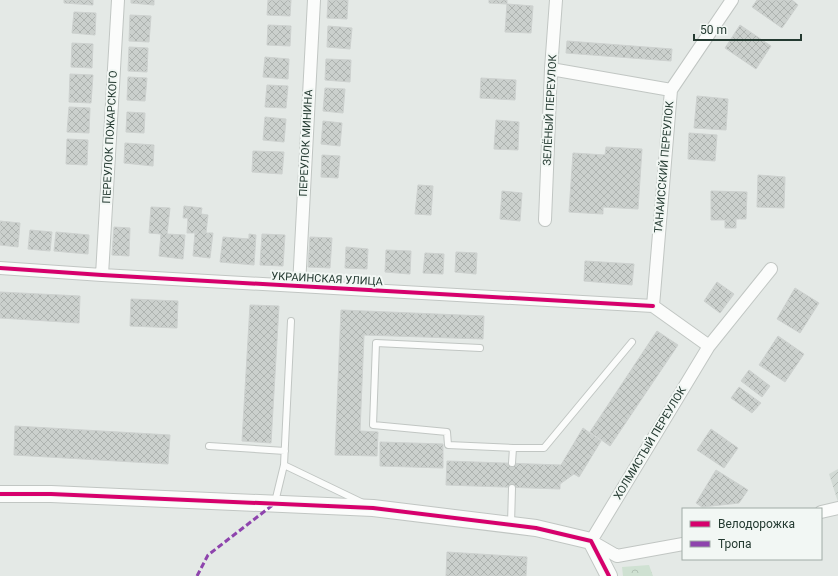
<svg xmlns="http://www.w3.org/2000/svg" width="838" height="576" font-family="Roboto,sans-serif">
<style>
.industrial{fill:url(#industrial-furrows)}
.forest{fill:url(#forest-crowns)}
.building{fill:url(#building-cross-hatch);stroke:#cdd1cf}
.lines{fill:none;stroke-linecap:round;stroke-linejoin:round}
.service-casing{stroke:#c1c6c3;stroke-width:8}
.minor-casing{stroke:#c1c6c3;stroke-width:14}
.tertiary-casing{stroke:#c1c6c3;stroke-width:18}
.service{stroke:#fbfcfb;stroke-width:6}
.minor{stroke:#fbfcfb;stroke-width:12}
.tertiary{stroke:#fbfcfb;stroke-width:16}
.quiet{stroke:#8e44ad;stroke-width:3;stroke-dasharray:6 3;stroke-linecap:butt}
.cycleway-casing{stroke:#f2f7f4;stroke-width:6}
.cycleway{stroke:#d6006c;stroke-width:4}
.labels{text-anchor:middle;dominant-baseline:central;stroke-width:4;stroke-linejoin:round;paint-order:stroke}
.street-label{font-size:11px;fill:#243a31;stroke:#f2f7f4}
</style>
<defs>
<pattern id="industrial-furrows" width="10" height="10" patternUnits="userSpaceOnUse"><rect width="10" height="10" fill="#d2dad5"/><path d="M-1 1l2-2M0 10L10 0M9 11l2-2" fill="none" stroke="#b4bcb7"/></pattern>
<pattern id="forest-crowns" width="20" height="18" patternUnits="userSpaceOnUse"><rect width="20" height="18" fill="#cfe1d2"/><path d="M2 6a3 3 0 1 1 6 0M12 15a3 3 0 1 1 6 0" fill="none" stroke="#b2c2b5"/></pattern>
<pattern id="building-cross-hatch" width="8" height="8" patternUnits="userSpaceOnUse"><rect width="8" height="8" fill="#cbd0cd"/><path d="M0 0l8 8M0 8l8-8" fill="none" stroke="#aeb3b0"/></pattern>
</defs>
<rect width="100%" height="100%" fill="#e4e9e6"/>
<path class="industrial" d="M838,469V502L829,474Z"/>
<path class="forest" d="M649,565L653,576H623L622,567Z"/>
<path class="building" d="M64,0H93V5L64,3Z
M131,0H154V5L131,3Z
M268,0H291L290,16L267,15Z
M328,0H348L347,19L327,18Z
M489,0H507V4L489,3Z
M757,0H792L798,5L782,28L752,7Z
M507,4L533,6L531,33L505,32Z
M74,12L96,13L95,35L72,33Z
M130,15L151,16L149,42L129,41Z
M268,25L291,26L290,46L267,45Z
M740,25L771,46L756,69L725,48Z
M328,26L352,28L350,49L327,47Z
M567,41L672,49L671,61L566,53Z
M72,43L93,44L92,68L71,67Z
M129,47L148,48L147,72L128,71Z
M265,57L289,59L288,79L263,77Z
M326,59L351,60L350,82L325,80Z
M70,74L93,75L91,103L69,102Z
M128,77L147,78L145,101L127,100Z
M481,78L516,80L515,100L480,98Z
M267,85L288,86L286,108L265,107Z
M325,88L345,89L343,113L323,111Z
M697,96L728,99L726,130L694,128Z
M69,107L90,108L89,133L67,132Z
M127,112L145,113L144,133L126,132Z
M265,117L286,119L284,142L263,140Z
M496,120L519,122L518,150L494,149Z
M323,121L342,123L340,146L321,144Z
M689,133L717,135L715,161L688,159Z
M67,139L88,140L87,165L66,164Z
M125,143L154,145L153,166L124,163Z
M606,147L642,149L638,209L603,207V214L569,212L573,153L605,155Z
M253,151L284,152L282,174L252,172Z
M322,155L340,156L338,178L321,177Z
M758,175L785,177L784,208L757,207Z
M418,185L433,186L431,215L415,214Z
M502,191L522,193L520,221L500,219Z
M711,191L747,192L746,219H736V228H725V220H711Z
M184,206L202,208L201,214L208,215L206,233H213L210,258L193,256L195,233H187L188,218H183Z
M151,207L170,208L167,234L185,235L183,259L159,256L161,234L149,233Z
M0,221L20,223L18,247L0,245Z
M114,227L130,228L129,256L112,255Z
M30,230L52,232L50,251L28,249Z
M56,232L89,235L88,254L54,251Z
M249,234L256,235L254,265L220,262L223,237L249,239Z
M262,234L285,235L283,266L260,265Z
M310,237L332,238L330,268L308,267Z
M346,247L368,249L367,269L345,268Z
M386,250L411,251L410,274L385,272Z
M456,252L477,253L476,274L455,272Z
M425,253L444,254L443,274L423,273Z
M585,261L634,264L632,285L584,281Z
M717,282L734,294L720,313L704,301Z
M795,288L819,303L800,333L777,319Z
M0,292L80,296L79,323L0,318Z
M131,299L178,301L177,328L130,326Z
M250,305L279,306L271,443L242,441Z
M341,310L484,316L483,339L364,335L360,431L378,432L377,456L335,455Z
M657,331L678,345L610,446L590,432Z
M778,336L804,354L785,382L759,365Z
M749,370L770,386L762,397L741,381Z
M739,387L761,403L752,413L731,398Z
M15,426L170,435L168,464L14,455Z
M583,428L601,441L579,477L574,474L560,484V489L446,485L447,461L561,465Z
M711,429L738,448L724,468L697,450Z
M380,442L443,444V468L380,466Z
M716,470L748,490L739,503L702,507L696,503Z
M447,552L527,557L526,576H446Z"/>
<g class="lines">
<defs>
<path id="service" d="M291,321L284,465L363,503
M480,348L376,343L373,425L447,432L448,445L513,448L512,463
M209,446L285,451
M513,448H544L632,342
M275,502L284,465
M511,524L512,488"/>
<path id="minor" d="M551,69L671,90
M545,220L551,69L556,0
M0,268L102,275L653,306
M102,275L118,0
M299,286L314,0
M653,306L671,90L732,0
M653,306L709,346
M821,512L838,508
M683,544L617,556L591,541L709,346L771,269"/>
<path id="tertiary" d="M0,494H51L373,508L536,528L591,541L609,576"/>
</defs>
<use href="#service" class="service-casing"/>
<use href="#minor" class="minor-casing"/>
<use href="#tertiary" class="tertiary-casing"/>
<use href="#service" class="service"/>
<use href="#minor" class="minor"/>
<use href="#tertiary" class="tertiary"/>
<path class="quiet" d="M197,576L208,555L274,504"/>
<defs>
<path id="cycleway" d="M0,268L102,275L653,306
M0,494H51L373,508L536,528L591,541L609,576"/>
</defs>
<use href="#cycleway" class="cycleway-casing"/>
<use href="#cycleway" class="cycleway"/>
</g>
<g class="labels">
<g class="street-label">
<text transform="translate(550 110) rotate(-87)">ЗЕЛЁНЫЙ ПЕРЕУЛОК</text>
<text transform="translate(110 137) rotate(-87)">ПЕРЕУЛОК ПОЖАРСКОГО</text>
<text transform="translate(306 143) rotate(-87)">ПЕРЕУЛОК МИНИНА</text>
<text transform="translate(664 167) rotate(-85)">ТАНАИССКИЙ ПЕРЕУЛОК</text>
<text transform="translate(327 279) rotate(3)">УКРАИНСКАЯ УЛИЦА</text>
<text transform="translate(650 443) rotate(-59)">ХОЛМИСТЫЙ ПЕРЕУЛОК</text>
</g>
</g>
<rect x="682" y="508" width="140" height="52" fill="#f2f7f4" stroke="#a0aba6"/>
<rect x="690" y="521" width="20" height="6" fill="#d6006c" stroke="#a0aba6"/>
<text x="718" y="528" font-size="12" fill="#243a31">Велодорожка</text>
<rect x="690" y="541" width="20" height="6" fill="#8e44ad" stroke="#a0aba6"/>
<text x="718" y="548" font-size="12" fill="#243a31">Тропа</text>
<path d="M694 34v6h107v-6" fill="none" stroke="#243a31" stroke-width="2"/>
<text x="700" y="34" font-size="12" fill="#243a31" stroke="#f2f7f4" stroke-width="3" paint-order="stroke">50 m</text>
</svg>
